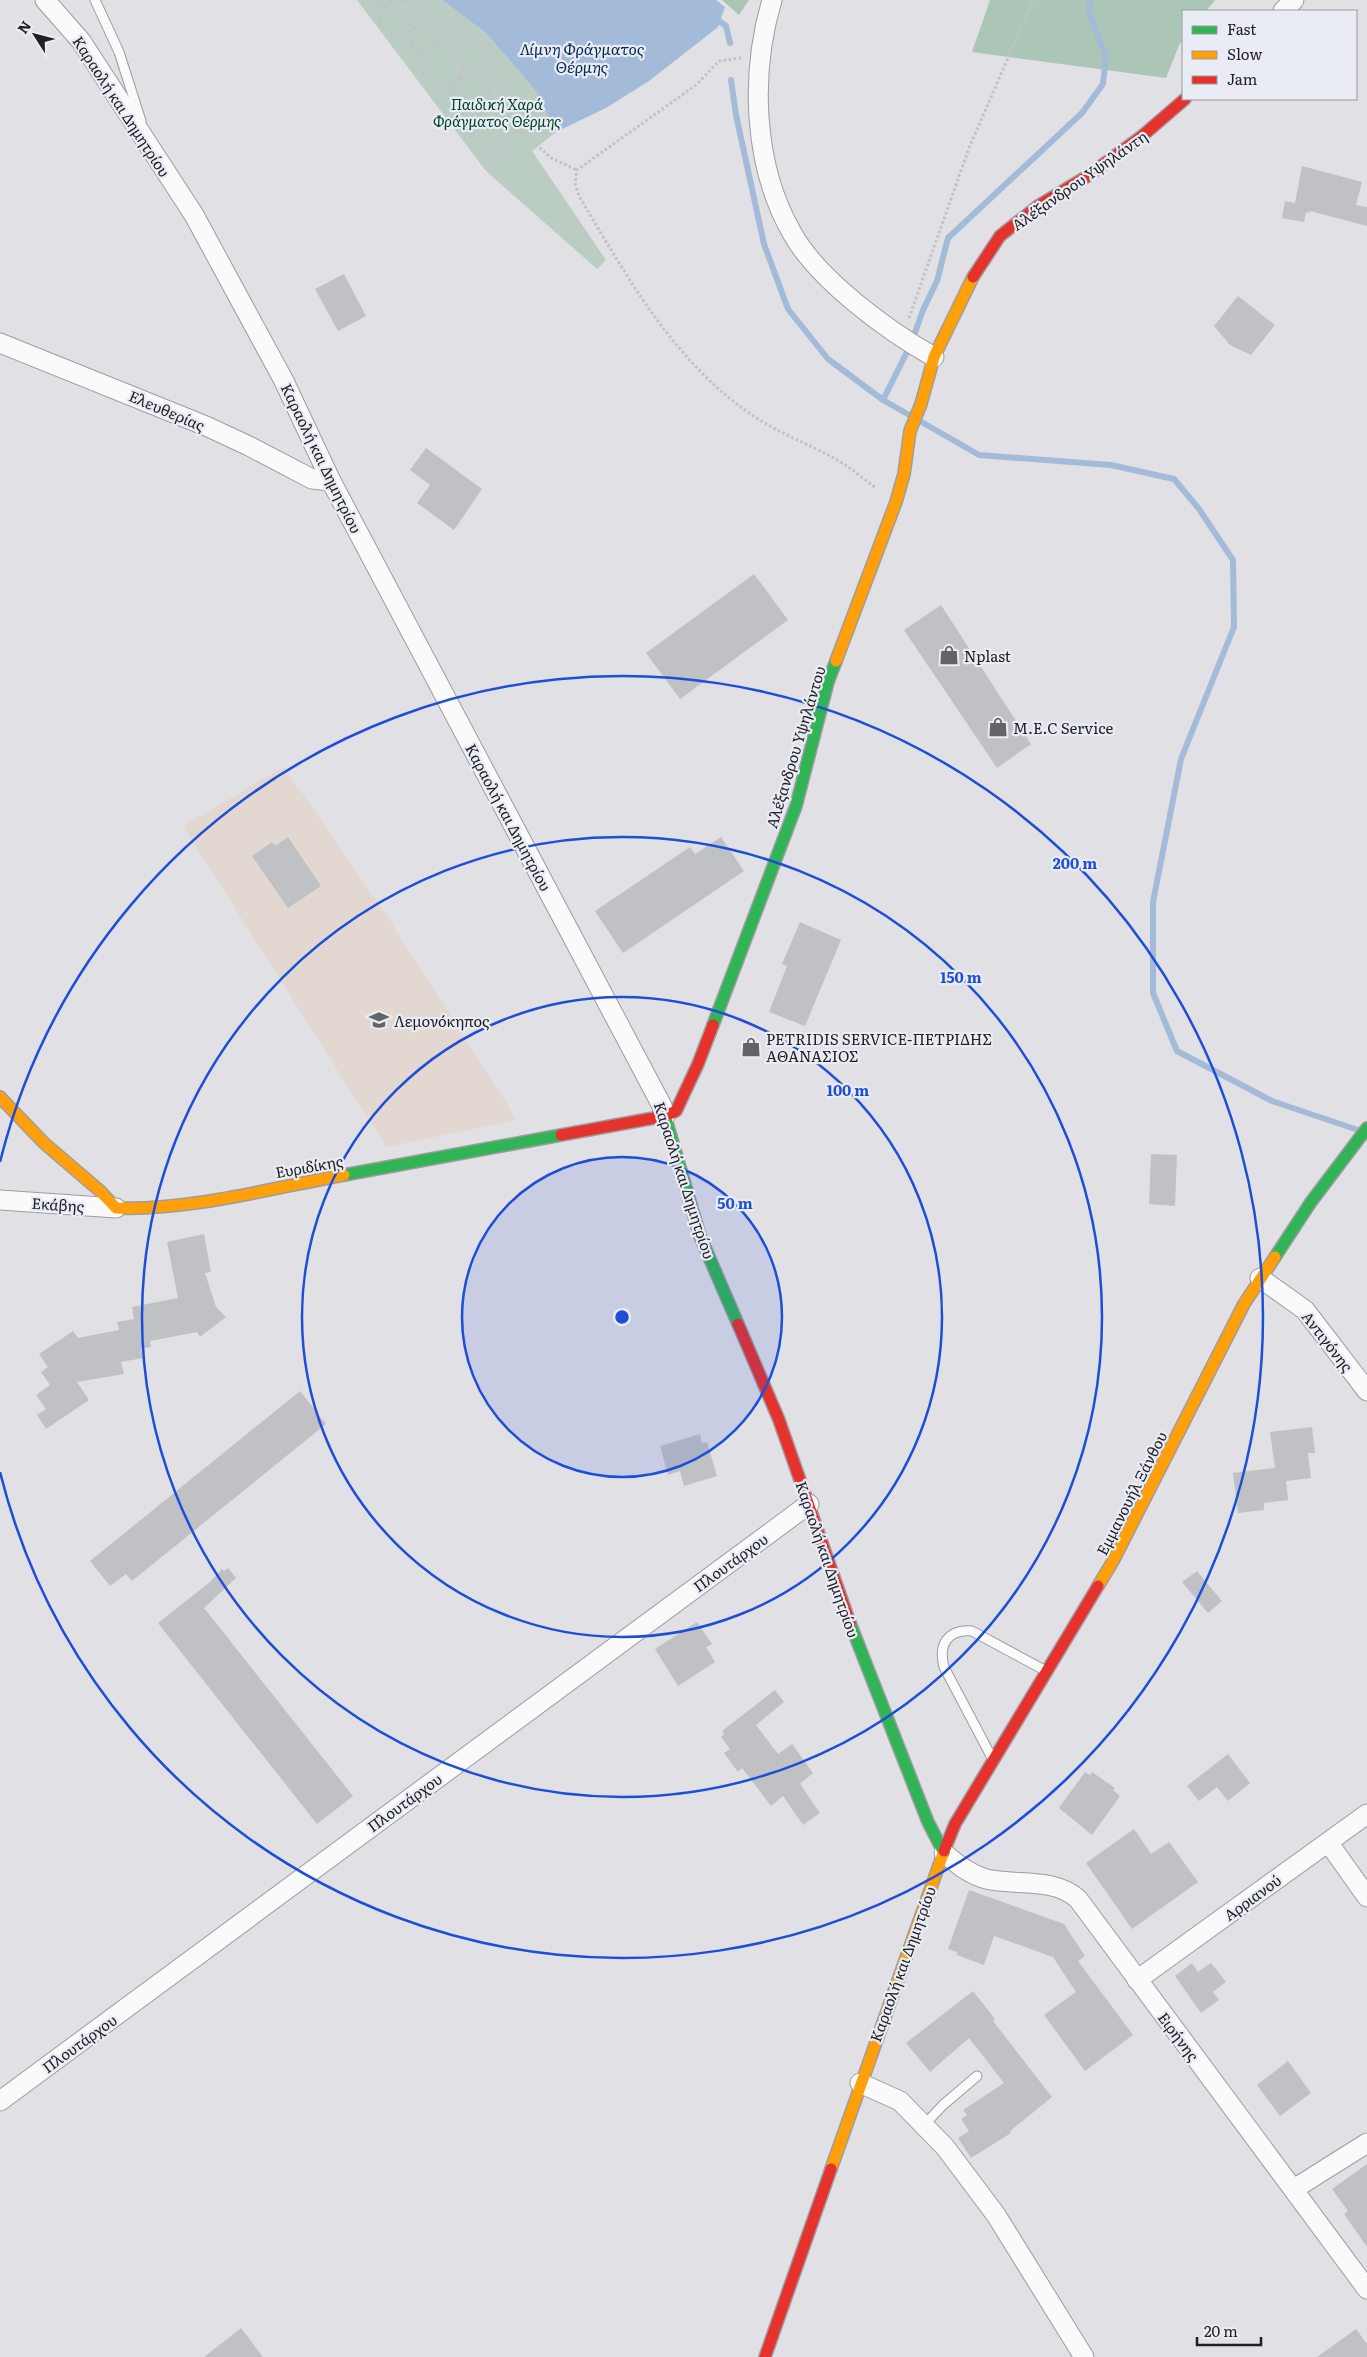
<svg xmlns="http://www.w3.org/2000/svg" width="1367" height="2357" font-family="Literata,serif">
<style>
.education{fill:#e2d8d1}
.green{fill:#bbcdc3}
.forest{fill:#abc6b7}
.water{fill:#a3bbd8}
.lines{fill:none;stroke-linecap:round;stroke-linejoin:round}
.stream{stroke:#a3bbd8;stroke-width:6}
.building{fill:#c0c1c5}
.lane-casing{stroke:#9d9da1;stroke-width:11}
.street-casing{stroke:#9d9da1;stroke-width:21}
.fast-casing{stroke:#9d9da1;stroke-width:14}
.slow-casing{stroke:#9d9da1;stroke-width:14}
.jam-casing{stroke:#9d9da1;stroke-width:14}
.path{stroke:#c2c2c3;stroke-width:3;stroke-dasharray:2.5 2.5;stroke-linecap:butt}
.lane{stroke:#fafafb;stroke-width:9}
.street{stroke:#fafafb;stroke-width:19}
.fast{stroke:#30b455;stroke-width:11}
.slow{stroke:#ff9f0a;stroke-width:11}
.jam{stroke:#e5322d;stroke-width:11}
.ring{fill:none;stroke:#1d4ed8;stroke-width:2.5}
.labels{text-anchor:middle;dominant-baseline:central;stroke-width:4.5;stroke-linejoin:round;paint-order:stroke}
.park-label{font-size:15px;font-style:italic;fill:#034226;stroke:#eaecf5}
.street-label{font-size:15px;fill:#202124;stroke:#eaecf5}
.poi-label{font-size:15px;fill:#202124;stroke:#eaecf5;text-anchor:start}
.water-label{font-size:16px;font-style:italic;fill:#052a4e;stroke:#eaecf5}
.centre{fill:#1d4ed8;stroke:#eaecf5;stroke-width:2.5}
.ring-label{font-size:15px;text-anchor:middle;font-weight:bold;fill:#1d4ed8;stroke:#eaecf5;stroke-width:4.5;stroke-linejoin:round;paint-order:stroke}
</style>
<rect width="100%" height="100%" fill="#e0e0e5"/>
<path class="education" d="M284,767L389,919L517,1120L386,1147L183,826Z"/>
<path class="green" d="M357,0H442L486,33L536,91L556,132L532,151L606,260L597,269L486,171Z"/>
<path class="forest" d="M722,0H749L739,15Z
M990,0H1215L1206,11H1183V40L1179,45L1166,78L972,52Z"/>
<path class="water" d="M442,0H716L725,7L718,27L649,81L606,108L556,132L536,91L486,33Z"/>
<g class="lines">
<path class="stream" d="M715,18L726,26L730,43
M731,80L736,115L764,244L788,309L828,359L883,400L911,416
M883,400L911,344L923,310L937,281L948,238L1082,113L1103,84L1106,56L1089,13L1090,0
M920,421L979,455L1111,465L1174,479L1199,509L1233,560L1234,627L1181,759L1153,902V993L1177,1051L1272,1101L1358,1130"/>
</g>
<path class="building" d="M1302,166L1362,182L1356,205L1367,207V226L1310,211V213L1306,212L1304,222L1282,218L1285,201L1295,203Z
M344,274L366,316L338,331L315,289Z
M1238,296L1275,325L1251,355L1230,345L1214,326Z
M426,448L482,489L454,530L417,503L430,485L410,470Z
M754,574L788,620L680,699L646,653Z
M941,605L1031,744L997,768L904,630Z
M288,837L321,886L288,908L252,856L272,842L275,846Z
M721,837L744,871L623,953L595,911L690,847L695,854Z
M800,922L841,940L805,1026L769,1012L787,966L782,964Z
M1151,1154L1177,1155L1175,1206L1149,1204Z
M204,1234L211,1272L205,1273L216,1307L226,1317L200,1337L197,1332L150,1341L151,1347L141,1349L143,1358L121,1362L124,1374L77,1382L89,1400L46,1429L37,1415L46,1409L36,1395L50,1385L41,1372L48,1367L39,1354L73,1331L78,1338L119,1330L117,1322L134,1319L132,1307L178,1298L167,1242Z
M300,1391L326,1424L132,1581L126,1574L110,1586L90,1561Z
M1312,1427L1315,1453H1308L1311,1478L1286,1481L1288,1500L1264,1503V1510L1238,1513L1233,1473L1275,1468L1270,1432Z
M700,1434L702,1443L707,1442L717,1476L684,1486L680,1471L668,1475L660,1446Z
M228,1568L236,1578L204,1608L353,1796L317,1824L158,1623L210,1582L222,1569L224,1571Z
M1197,1571L1222,1601L1208,1613L1182,1582Z
M697,1622L712,1644L706,1647L715,1662L678,1686L655,1649Z
M775,1690L784,1702L756,1725L778,1754L792,1744L813,1773L800,1784L820,1813L803,1825L783,1796L771,1806L742,1768L738,1772L724,1753L730,1749L721,1737L724,1734L722,1731Z
M1228,1754L1250,1783L1228,1801L1217,1787L1199,1801L1187,1786Z
M1085,1772L1090,1775L1092,1772L1115,1788L1113,1790L1120,1796L1092,1835L1059,1808Z
M1134,1829L1151,1854L1169,1842L1198,1882L1132,1929L1086,1863Z
M969,1890L1064,1924L1085,1956L1078,1961L1133,2035L1085,2071L1044,2015L1076,1992L1053,1957L994,1936L984,1965L957,1955V1952L948,1949Z
M1192,1963L1198,1972L1211,1963L1226,1982L1213,1992L1219,2000L1201,2013L1175,1976Z
M973,1991L995,2019L993,2021L1052,2097L1010,2131L1011,2133L971,2158L958,2138L969,2131L961,2119L967,2115L963,2110L1004,2083L969,2038L930,2072L906,2043Z
M1288,2061L1311,2093L1280,2116L1257,2085Z
M1367,2164V2247L1344,2214L1348,2211L1332,2189Z
M241,2328L263,2357H204Z
M1356,2329L1367,2344V2357H1317Z"/>
<g class="lines">
<defs>
<path id="lane" d="M95,0L119,52L141,121
M991,1756L944,1667C938,1644 948,1629 972,1631L1046,1671
M925,2124L943,2105L977,2076"/>
<path id="street" d="M45,0L81,41L194,215L284,381L331,481L662,1106L665,1116
M772,0C750,74 753,165 792,233C818,280 888,331 934,357
M1283,11L1294,0
M0,343L206,426L249,446L312,479L331,481
M0,1200L116,1208
M1260,1278L1305,1310L1367,1391
M1328,1842L1367,1897
M944,1853C957,1864 969,1874 986,1879C1016,1886 1054,1877 1078,1899L1367,2289
M1137,1980L1367,1814
M860,2083L900,2101L945,2147L996,2215L1084,2357
M0,2101L809,1504
M1294,2189L1367,2143"/>
<path id="fast" d="M713,1025L796,806L828,682L836,661
M665,1116L700,1236L738,1324
M344,1175L561,1135
M1275,1257L1311,1202L1367,1128
M850,1623L928,1822L944,1853"/>
<path id="slow" d="M836,661L896,502L904,474L910,431L921,404L934,357L973,277
M0,1097L44,1143L100,1191L116,1208C188,1211 272,1188 344,1175
M1098,1586L1113,1561L1244,1304L1275,1257
M831,2169L944,1851"/>
<path id="jam" d="M973,277L1000,236L1038,206L1086,177L1141,137L1185,99
M561,1135L665,1116L676,1111L698,1064L713,1025
M738,1324L779,1420L850,1623
M944,1851L955,1824L1098,1586
M765,2357L831,2169"/>
</defs>
<use href="#lane" class="lane-casing"/>
<use href="#street" class="street-casing"/>
<use href="#fast" class="fast-casing"/>
<use href="#slow" class="slow-casing"/>
<use href="#jam" class="jam-casing"/>
<path class="path" d="M375,0L385,6
M420,0L443,23L458,29L474,41L505,90L522,110L526,124L524,134
M380 18a18 18 0 1 1 36 0a18 18 0 1 1-36 0Z
M410 38a12 12 0 1 1 24 0a12 12 0 1 1-24 0Z
M421 65a21 21 0 1 1 42 0a21 21 0 1 1-42 0Z
M741,58L719,61L696,85L577,170L575,183L579,196C626,275 672,359 749,413C777,433 810,444 839,461C852,469 864,479 876,488
M450 96a20 20 0 1 1 40 0a20 20 0 1 1-40 0Z
M470 133a21 21 0 1 1 42 0a21 21 0 1 1-42 0Z
M511,128L527,136L551,158L577,170
M909,318L969,148L1033,0"/>
<use href="#lane" class="lane"/>
<use href="#street" class="street"/>
<use href="#fast" class="fast"/>
<use href="#slow" class="slow"/>
<use href="#jam" class="jam"/>
</g>
<circle cx="622" cy="1317" r="160" fill="#1d4ed8" fill-opacity=".12"/>
<g class="ring">
<circle cx="622" cy="1317" r="160"/>
<circle cx="622" cy="1317" r="320"/>
<circle cx="622" cy="1317" r="480"/>
<path d="M0 1162A641 641 0 1 1 0 1472"/>
</g>
<defs>
<symbol id="shop-bare" viewBox="-9 -9 18 18"><path d="M-5-2.5h2.3a2.7 3.5 0 0 1 5.4 0H5L5.5 6h-11ZM-1.5-2.5h3a1.5 2.3 0 0 0-3 0Z" fill="#636468" stroke="#eaecf5" stroke-width="2.5" paint-order="stroke"/></symbol>
<symbol id="school-bare" viewBox="-9 -9 18 18"><path d="M0-5L7-2L0 1L-7-2ZM-4 1L0 2.5L4 1V4Q0 6-4 4Z" fill="#636468" stroke="#eaecf5" stroke-width="2.5" paint-order="stroke"/></symbol>
</defs>
<g fill-rule="evenodd">
<use href="#shop-bare" x="935" y="641" width="28" height="28"/>
<use href="#shop-bare" x="984" y="713" width="28" height="28"/>
<use href="#school-bare" x="365" y="1006" width="28" height="28"/>
<use href="#shop-bare" x="737" y="1033" width="28" height="28"/>
</g>
<g class="labels">
<g class="park-label">
<text x="497" y="103">Παιδική Χαρά<tspan x="497" dy="17">Φράγματος Θέρμης</tspan></text>
</g>
<g class="street-label">
<text transform="translate(122 106) rotate(57)">Καραολή και Δημητρίου</text>
<text transform="translate(1079 180) rotate(-35)">Αλέξανδρου Υψηλάντη</text>
<text transform="translate(167 410) rotate(23)">Ελευθερίας</text>
<text transform="translate(322 458) rotate(64)">Καραολή και Δημητρίου</text>
<text transform="translate(795 747) rotate(-73)">Αλέξανδρου Υψηλάντου</text>
<text transform="translate(509 817) rotate(62)">Καραολή και Δημητρίου</text>
<text transform="translate(309 1166) rotate(-10)">Ευριδίκης</text>
<text transform="translate(685 1180) rotate(72)">Καραολή και Δημητρίου</text>
<text transform="translate(58 1204) rotate(4)">Εκάβης</text>
<text transform="translate(1328 1341) rotate(52)">Αντιγόνης</text>
<text transform="translate(1131 1493) rotate(-63)">Εμμανουήλ Ξάνθου</text>
<text transform="translate(828 1559) rotate(71)">Καραολή και Δημητρίου</text>
<text transform="translate(730 1562) rotate(-36)">Πλουτάρχου</text>
<text transform="translate(404 1802) rotate(-36)">Πλουτάρχου</text>
<text transform="translate(1252 1897) rotate(-36)">Αρριανού</text>
<text transform="translate(902 1964) rotate(-70)">Καραολή και Δημητρίου</text>
<text transform="translate(1179 2036) rotate(53)">Ειρήνης</text>
<text transform="translate(79 2043) rotate(-36)">Πλουτάρχου</text>
</g>
<g class="poi-label">
<text x="964" y="655">Nplast</text>
<text x="1013" y="727">M.E.C Service</text>
<text x="394" y="1020">Λεμονόκηπος</text>
<text x="766" y="1038">PETRIDIS SERVICE-ΠΕΤΡΙΔΗΣ<tspan x="766" dy="17">ΑΘΑΝΑΣΙΟΣ</tspan></text>
</g>
<g class="water-label">
<text x="582" y="48">Λίμνη Φράγματος<tspan x="582" dy="18">Θέρμης</tspan></text>
</g>
</g>
<circle cx="622" cy="1317" r="8" class="centre"/>
<g class="ring-label">
<text x="1075" y="869">200 m</text>
<text x="961" y="983">150 m</text>
<text x="848" y="1096">100 m</text>
<text x="735" y="1209">50 m</text>
</g>
<rect x="1182" y="10" width="175" height="90" fill="#eaecf5" stroke="#999ba1"/>
<rect x="1192" y="26" width="25" height="8" fill="#30b455" stroke="#999ba1"/>
<text x="1227" y="35" font-size="15" fill="#202124">Fast</text>
<rect x="1192" y="51" width="25" height="8" fill="#ff9f0a" stroke="#999ba1"/>
<text x="1227" y="60" font-size="15" fill="#202124">Slow</text>
<rect x="1192" y="76" width="25" height="8" fill="#e5322d" stroke="#999ba1"/>
<text x="1227" y="85" font-size="15" fill="#202124">Jam</text>
<g transform="translate(35 35) rotate(306)" stroke="#eaecf5" stroke-width="4" paint-order="stroke">
<path d="M0-4L9 19L0 12L-9 19Z" fill="#202124"/>
<text y="-8" font-size="14" font-weight="bold" text-anchor="middle" fill="#202124">N</text>
</g>
<path d="M1197 2337v8h64v-8" fill="none" stroke="#202124" stroke-width="2.5"/>
<text x="1204" y="2337" font-size="15" fill="#202124" stroke="#eaecf5" stroke-width="4" paint-order="stroke">20 m</text>
</svg>
